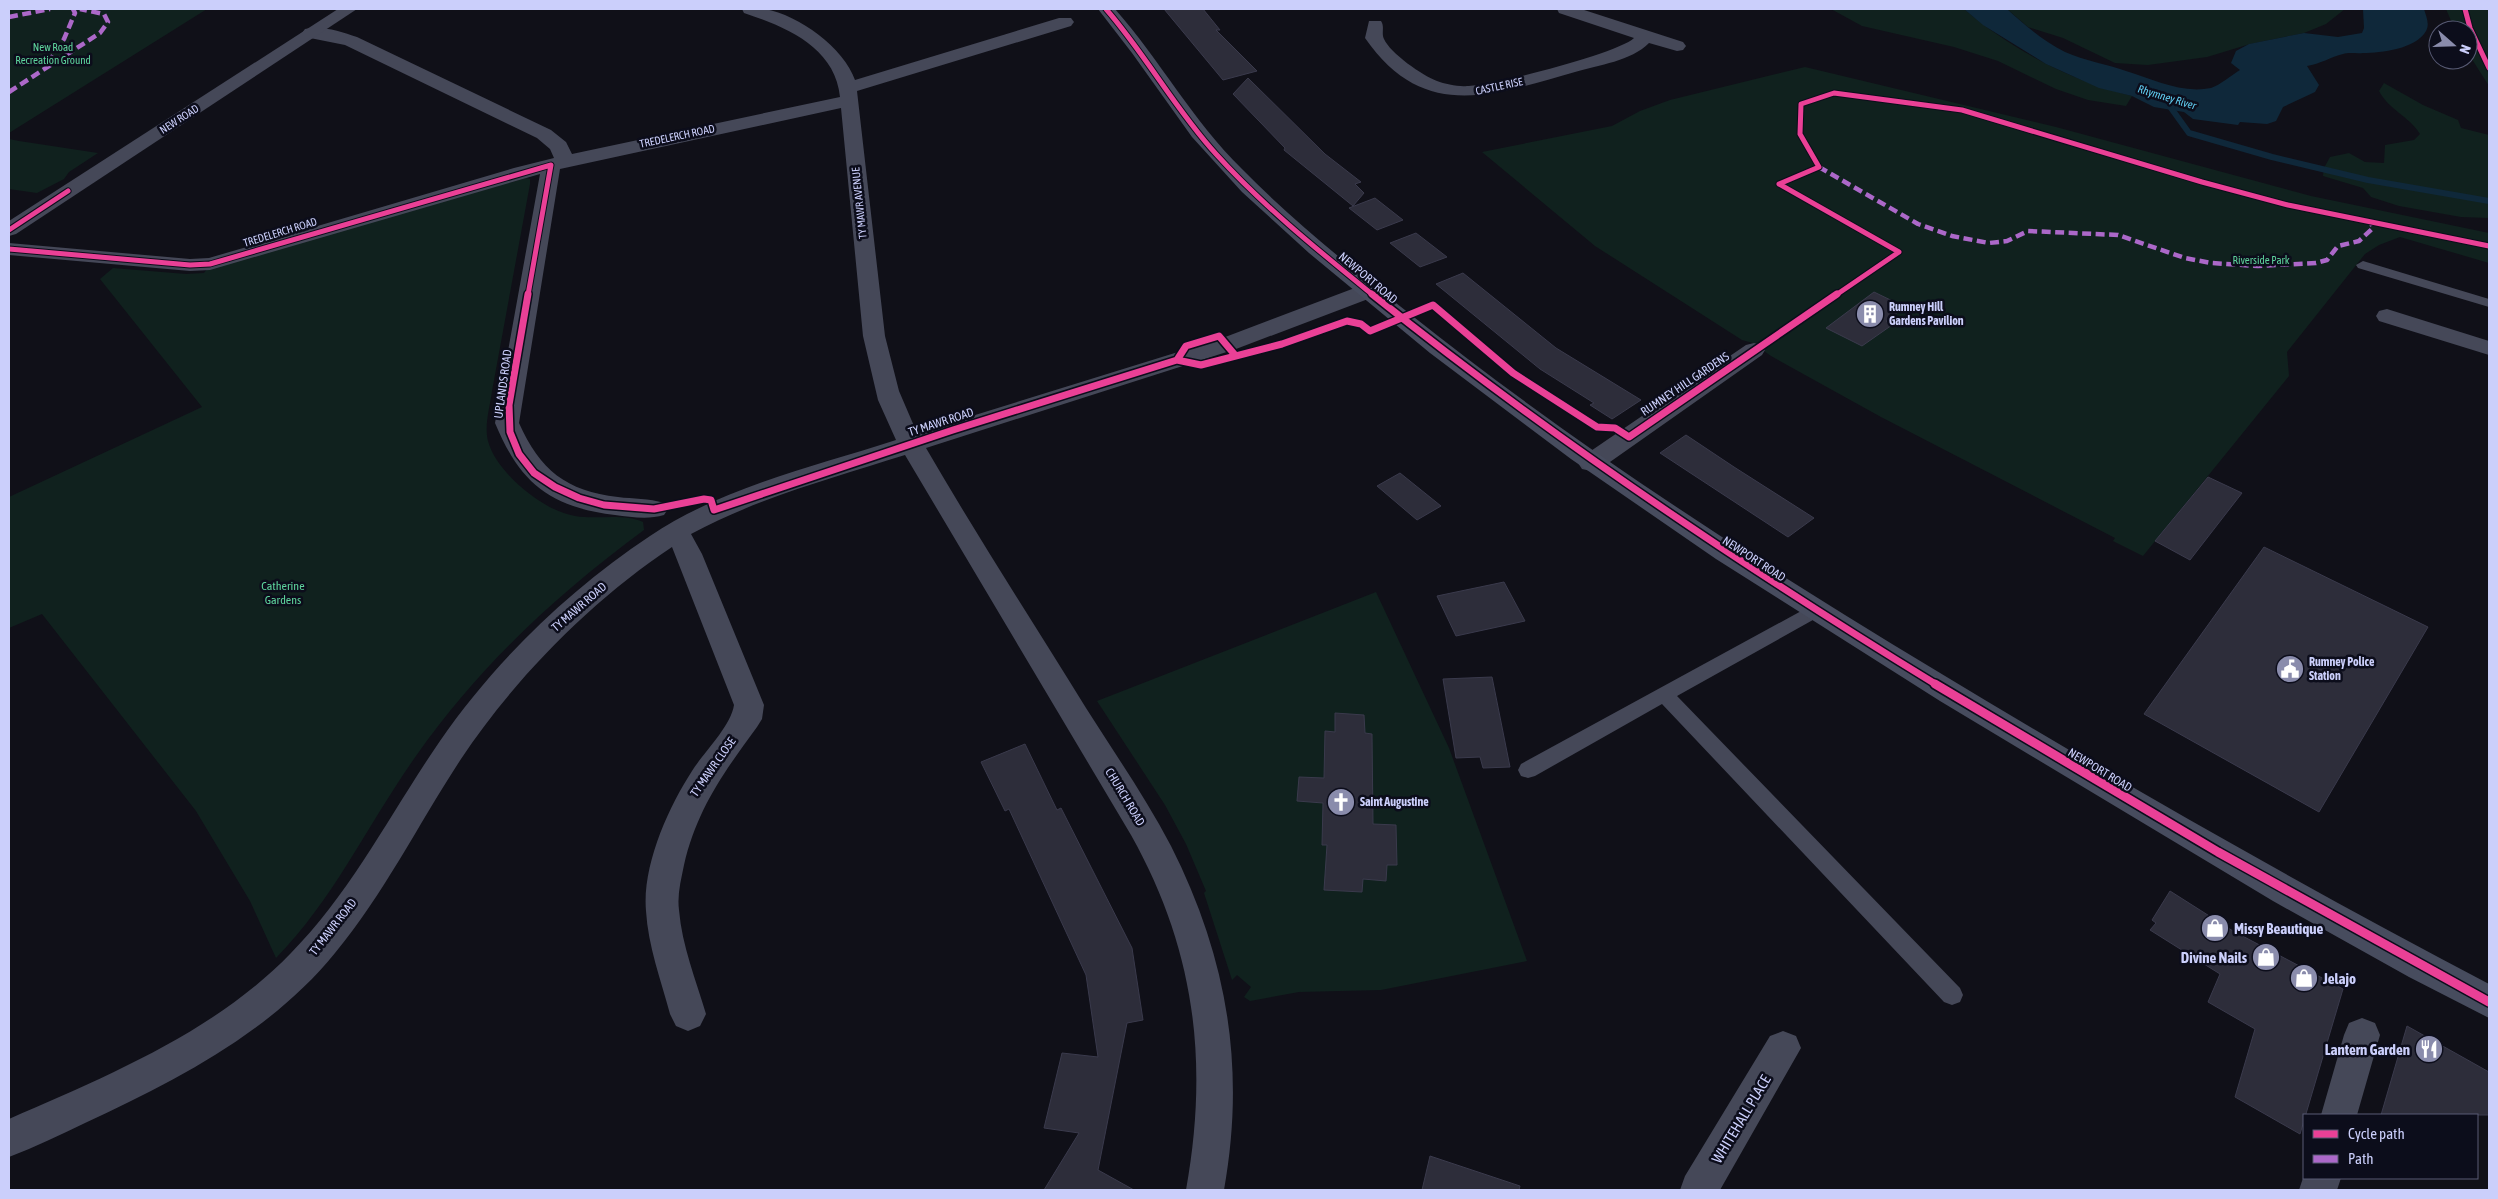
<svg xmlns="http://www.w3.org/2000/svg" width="2498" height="1199" font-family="'Asap Condensed',sans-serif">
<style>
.green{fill:#10211e}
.water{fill:#0f283a}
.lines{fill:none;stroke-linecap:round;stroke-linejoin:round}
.stream{stroke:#0f283a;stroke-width:6}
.building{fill:#2d2d3a;stroke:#3a3a4c}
.service{fill:#454858;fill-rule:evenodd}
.minor{fill:#454858;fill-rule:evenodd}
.tertiary{fill:#454858;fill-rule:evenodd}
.secondary{fill:#474c5e;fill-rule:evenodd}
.quiet{stroke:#ac68c9;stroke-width:4.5;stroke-dasharray:9 4.5;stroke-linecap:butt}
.cycleway-far2-casing{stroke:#0c0d1b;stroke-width:7}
.cycleway-far1-casing{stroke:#0c0d1b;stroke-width:10}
.cycleway-casing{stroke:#0c0d1b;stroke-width:12}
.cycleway-far2{stroke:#ea4096;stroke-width:5}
.cycleway-far1{stroke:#ea4096;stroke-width:7}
.cycleway{stroke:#ea4096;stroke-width:9}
.labels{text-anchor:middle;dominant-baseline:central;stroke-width:5;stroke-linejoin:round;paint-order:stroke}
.far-park-label{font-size:11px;fill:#5ed49d;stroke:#0c0d1b}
.far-street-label{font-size:11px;fill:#cbcffb;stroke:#0c0d1b}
.far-water-label{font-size:11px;font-style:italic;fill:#61cef2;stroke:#0c0d1b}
.street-label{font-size:12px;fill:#cbcffb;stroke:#0c0d1b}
.poi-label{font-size:12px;font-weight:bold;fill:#cbcffb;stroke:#0c0d1b;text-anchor:start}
.park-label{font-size:12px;fill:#5ed49d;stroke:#0c0d1b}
.near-poi-label{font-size:15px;font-weight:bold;fill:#cbcffb;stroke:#0c0d1b;text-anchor:start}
.near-street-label{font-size:15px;fill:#cbcffb;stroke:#0c0d1b}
</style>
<rect width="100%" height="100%" fill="#101018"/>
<path class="green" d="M9,9H207L9,133Z
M1831,9H1964C2012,50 2071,81 2132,96L2126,106L2088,100L2056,89L1998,61L1954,47L1862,26Z
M2007,9H2345L2326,24L2304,33L2250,44L2207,57L2148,65L2115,63L2063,38L2028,27Z
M2446,9H2489V86L2468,53V30H2455Z
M1805,67L2056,127L2311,196L2489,233V263L2400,237L2379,245L2365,254L2287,352L2289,376L2143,556L2113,541L2115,538L1881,417L1771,356L1753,343L1742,340L1595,246L1482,152L1612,126L1640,111L1670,100Z
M2384,83L2423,105L2458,120L2461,128L2489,135V218L2461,217L2399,206L2371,197L2363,188L2323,176L2324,168L2330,157L2349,153L2365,162L2384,163L2385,145L2414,140L2420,134C2409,116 2389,110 2379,91Z
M9,139L19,141L98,153L69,172L64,179L37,193L9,189Z
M526,178L530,179V184L492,391C490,407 484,425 488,441C496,472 543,511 575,516C597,520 623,513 643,522L644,530C555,596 480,665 416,756C369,822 334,899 276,958L250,901L196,811L42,614L9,628V497L202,407L100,279L113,268L186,274L204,273L207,269Z
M1376,592L1449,748L1527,961L1381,990L1299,992L1250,1001L1244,997L1251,987L1237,975L1232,980L1204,893L1206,891L1186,844L1165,805L1097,701Z"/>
<path class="water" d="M1964,9H2007C2025,25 2043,41 2065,52C2085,61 2106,64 2126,71C2153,79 2181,94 2211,88C2220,85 2232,75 2240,70L2231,63L2236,51L2249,44L2304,33L2338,37L2362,33L2364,28L2363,9H2424C2426,16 2430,24 2426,31C2416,49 2381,53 2363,53C2357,54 2349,52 2343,54C2331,57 2320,64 2307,66L2319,85L2315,92L2283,107L2276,121L2267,124L2240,122L2238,125L2193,119L2184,112L2154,107L2132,96L2099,88L2046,64L1983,25Z"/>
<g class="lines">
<path class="stream" d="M2166,101L2189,133L2272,157L2368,180L2489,201"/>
</g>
<path class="building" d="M1164,9H1203L1220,30H1216L1257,71L1223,80Z
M1248,78L1325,154L1361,182L1355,184L1364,193L1353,206L1284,150L1285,148L1233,94Z
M1375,198L1403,220L1377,230L1349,208Z
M1416,233L1447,257L1420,267L1390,243Z
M1463,273L1556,348L1641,400L1612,419L1590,405L1594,403L1540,369L1436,284Z
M1874,292L1905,307L1886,321L1892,325L1862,346L1826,328Z
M1686,435L1734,467L1814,518L1788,537L1660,453Z
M1400,473L1441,506L1417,520L1377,486Z
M2208,477L2242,493L2190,560L2155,541Z
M2264,547L2428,627L2319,812L2144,714Z
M1504,582L1525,621L1456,636L1437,596Z
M1492,677L1510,767L1483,768L1480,757L1456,758L1443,679Z
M1335,713L1364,715L1365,733L1372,734L1373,824L1396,825L1397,865H1387L1386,881L1363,879L1362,892L1324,890L1327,845H1322L1323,803L1297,801L1299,777L1324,778L1325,731L1335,732Z
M1025,744L1057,810L1061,808L1132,948L1143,1020L1127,1023L1098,1170L1134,1190H1044L1079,1133L1044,1128L1062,1053L1098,1057L1086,975L1009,809L1005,811L981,762Z
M2170,891L2233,931L2343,989L2300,1134L2235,1097L2255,1029L2208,1002L2220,974L2150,930L2156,923L2152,920Z
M2407,1026L2489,1072V1115H2381Z
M1430,1156L1520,1186L1519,1190H1422Z"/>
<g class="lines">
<path class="service" d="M2363,261L2489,299V307L2358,268L2356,265Z
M1814,604L1820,606L1823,611L1820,616L1677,696L1960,988L1963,995L1960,1002L1952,1005L1944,1002L1662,704L1535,776L1528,778L1521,776L1518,770L1521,764Z"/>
<path class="minor" d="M742,9C749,9 758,7 765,9C799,15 844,48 855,80L1059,18H1071L1074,22L1071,26L857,91L885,336L899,391L917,433L1220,339L1360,286L1368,284L1376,286L1379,291L1376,296L1236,349L926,448C977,536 1033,622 1086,708C1115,754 1146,798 1171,846C1227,957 1246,1067 1224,1190H1186C1209,1062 1195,949 1131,835L905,455C832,478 758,498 691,534L702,554L764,705L762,719L757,727C724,772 697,809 684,865C681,880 677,895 679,910C682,946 696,980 706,1014L700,1026L688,1031L676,1026L670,1014C661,980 648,946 646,911C642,866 668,808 692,771C704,752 731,726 734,705L672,547C592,600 514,679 461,759C419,823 384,894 335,953C271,1032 176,1081 85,1123C60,1135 35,1147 9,1157V1119C107,1076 215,1032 291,953C352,891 391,812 440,741C495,661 569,590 650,536C723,487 813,467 896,440L878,400L863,336L841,108L560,169L519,423C540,470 566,491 618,497C633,499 649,498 664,503L668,509L664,515C648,520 631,517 615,515C549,507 520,483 495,423L540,174L210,270L190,271L9,255V243L190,259L209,258L514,168L554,158L550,149L537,138L345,45L305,37L302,33L305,29C322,25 341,32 357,37L551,130L566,142L572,154L840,97C835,47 786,27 744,13Z
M1557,9H1581L1683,42L1686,46L1683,50L1677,51L1649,43C1631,61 1599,65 1575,72C1493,95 1424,123 1365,38L1369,21H1381C1385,27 1381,33 1384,39C1390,53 1423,76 1437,81C1445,84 1459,87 1467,86C1492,86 1619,53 1634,38L1559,13Z
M2387,309L2489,341V355L2379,321L2376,316L2379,311Z
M1754,343L1762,345L1765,350L1762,355L1600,469L1591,471L1582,469L1578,463L1582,457L1746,345Z
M2362,1018L2375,1023L2380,1035L2357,1115H2321L2344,1035L2349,1023Z
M1783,1031L1796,1036L1801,1048L1720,1190H1680L1685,1176L1770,1036Z
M2304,1175V1178H2341L2337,1190H2299Z"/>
<path class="tertiary" d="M338,9H357L16,234L9,236V221Z"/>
<path class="secondary" d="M1098,9H1115C1160,60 1193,121 1242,169C1294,222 1352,268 1410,314C1548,424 1695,522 1845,615C2056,745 2270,869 2489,984V1018L2409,977L2273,901L1940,701L1716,559L1571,459L1430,353L1309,253L1242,192L1192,137L1132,53Z"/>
<path class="quiet" d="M9,17L50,9
M48,63L64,39L75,13L73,9
M9,92L100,33L108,22L104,14L80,9
M1819,167L1918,224L1952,236L1989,243L2007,241L2028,231L2118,235L2185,258L2211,263L2258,266L2316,263L2327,260L2338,246L2359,241L2373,228L2371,223"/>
<defs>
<path id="cycleway-far2" d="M1106,9C1146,55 1175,109 1216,154C1263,206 1319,251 1373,295
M2465,9L2470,28L2489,68
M1779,184L1819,167L1800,134L1801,104L1834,93L1962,110L2202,182L2288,205L2489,246
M1779,184L1899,252L1836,295
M9,230L68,191
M9,249L190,265L210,264L551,165L528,295"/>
<path id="cycleway-far1" d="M528,294L509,405L510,432L519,454L534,473L555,487L579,498L604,505L654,509L704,499L711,500L714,510L953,430L1177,360L1201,365L1282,344L1347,321L1361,324L1370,331L1433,305L1513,373L1597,427L1615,428L1629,437L1837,294
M1372,294C1551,438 1741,565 1937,685
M1177,360L1186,346L1219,336L1235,355"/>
<path id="cycleway" d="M1935,684L2218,852L2489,1002"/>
</defs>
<use href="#cycleway-far2" class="cycleway-far2-casing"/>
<use href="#cycleway-far1" class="cycleway-far1-casing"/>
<use href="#cycleway" class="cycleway-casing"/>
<use href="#cycleway-far2" class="cycleway-far2"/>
<use href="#cycleway-far1" class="cycleway-far1"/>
<use href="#cycleway" class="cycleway"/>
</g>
<defs>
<symbol id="building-disc" viewBox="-11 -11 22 22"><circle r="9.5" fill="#8a8cac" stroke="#0c0d1b"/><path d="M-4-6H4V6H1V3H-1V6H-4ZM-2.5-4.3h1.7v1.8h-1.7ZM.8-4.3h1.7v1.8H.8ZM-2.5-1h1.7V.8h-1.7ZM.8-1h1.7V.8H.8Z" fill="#fff"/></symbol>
<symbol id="civic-disc" viewBox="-11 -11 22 22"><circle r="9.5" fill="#8a8cac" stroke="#0c0d1b"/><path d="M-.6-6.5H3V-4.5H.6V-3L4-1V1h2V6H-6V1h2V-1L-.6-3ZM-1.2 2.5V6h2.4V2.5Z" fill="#fff"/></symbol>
<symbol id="church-disc" viewBox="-11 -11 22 22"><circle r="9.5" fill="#8a8cac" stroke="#0c0d1b"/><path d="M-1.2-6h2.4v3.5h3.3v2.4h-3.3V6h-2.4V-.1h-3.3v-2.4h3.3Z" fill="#fff"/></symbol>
<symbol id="shop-disc" viewBox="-11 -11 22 22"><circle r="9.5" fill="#8a8cac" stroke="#0c0d1b"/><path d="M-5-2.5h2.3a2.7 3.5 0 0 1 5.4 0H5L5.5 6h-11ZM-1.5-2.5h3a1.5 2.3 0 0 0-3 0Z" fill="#fff"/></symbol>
<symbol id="restaurant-disc" viewBox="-11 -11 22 22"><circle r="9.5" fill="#8a8cac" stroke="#0c0d1b"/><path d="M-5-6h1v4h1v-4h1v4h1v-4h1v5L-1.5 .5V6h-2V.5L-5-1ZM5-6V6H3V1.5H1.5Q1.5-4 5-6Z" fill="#fff"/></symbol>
</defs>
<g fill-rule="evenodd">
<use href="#building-disc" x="1854" y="298" width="32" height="32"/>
<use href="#civic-disc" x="2274" y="653" width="32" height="32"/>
<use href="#church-disc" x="1325" y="786" width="32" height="32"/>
<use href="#shop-disc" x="2199" y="912" width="32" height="32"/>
<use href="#shop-disc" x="2250" y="941" width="32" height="32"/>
<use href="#shop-disc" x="2288" y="962" width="32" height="32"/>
<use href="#restaurant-disc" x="2413" y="1033" width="32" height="32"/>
</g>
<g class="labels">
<g class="far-park-label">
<text x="53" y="47">New Road<tspan x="53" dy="13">Recreation Ground</tspan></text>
<text x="2261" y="260">Riverside Park</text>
</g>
<g class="far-street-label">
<text transform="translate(1499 86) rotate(-12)">CASTLE RISE</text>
<text transform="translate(179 119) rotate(-33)">NEW ROAD</text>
<text transform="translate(677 136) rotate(-12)">TREDELERCH ROAD</text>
<text transform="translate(859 203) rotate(-96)">TY MAWR AVENUE</text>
<text transform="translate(280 232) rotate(-17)">TREDELERCH ROAD</text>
</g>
<g class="far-water-label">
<text transform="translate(2167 97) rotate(17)">Rhymney River</text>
</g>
<g class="street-label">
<text transform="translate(1368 278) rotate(40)">NEWPORT ROAD</text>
<text transform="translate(503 384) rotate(-82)">UPLANDS ROAD</text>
<text transform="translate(1685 384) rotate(-34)">RUMNEY HILL GARDENS</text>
<text transform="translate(941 422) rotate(-18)">TY MAWR ROAD</text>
<text transform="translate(1754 559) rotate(33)">NEWPORT ROAD</text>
<text transform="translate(579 607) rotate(-41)">TY MAWR ROAD</text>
<text transform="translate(713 767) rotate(-55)">TY MAWR CLOSE</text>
<text transform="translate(2100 770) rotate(31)">NEWPORT ROAD</text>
<text transform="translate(1125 797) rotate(59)">CHURCH ROAD</text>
<text transform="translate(333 927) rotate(-52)">TY MAWR ROAD</text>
</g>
<g class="poi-label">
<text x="1889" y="307">Rumney Hill<tspan x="1889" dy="14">Gardens Pavilion</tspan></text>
<text x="2309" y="662">Rumney Police<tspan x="2309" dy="14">Station</tspan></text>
<text x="1360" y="802">Saint Augustine</text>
</g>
<g class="park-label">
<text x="283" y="586">Catherine<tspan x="283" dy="14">Gardens</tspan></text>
</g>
<g class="near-poi-label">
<text x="2234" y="928">Missy Beautique</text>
<text x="2247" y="957" text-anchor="end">Divine Nails</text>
<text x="2323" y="978">Jelajo</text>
<text x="2410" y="1049" text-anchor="end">Lantern Garden</text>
</g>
<g class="near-street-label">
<text transform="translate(1741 1119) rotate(-59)">WHITEHALL PLACE</text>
</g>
</g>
<rect width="2498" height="1199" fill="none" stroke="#cbcffb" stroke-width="20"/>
<rect x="2303" y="1114" width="175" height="65" fill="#0c0d1b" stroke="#585b75"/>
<rect x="2313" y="1130" width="25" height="8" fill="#ea4096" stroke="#585b75"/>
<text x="2348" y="1139" font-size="15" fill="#cbcffb">Cycle path</text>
<rect x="2313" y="1155" width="25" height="8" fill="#ac68c9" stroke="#585b75"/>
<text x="2348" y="1164" font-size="15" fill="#cbcffb">Path</text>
<g transform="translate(2453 45) rotate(110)"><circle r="24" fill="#0c0d1b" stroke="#585b75"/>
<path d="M0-4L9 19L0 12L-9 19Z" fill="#8a8cac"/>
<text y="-8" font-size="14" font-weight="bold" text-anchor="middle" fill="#cbcffb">N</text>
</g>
</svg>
